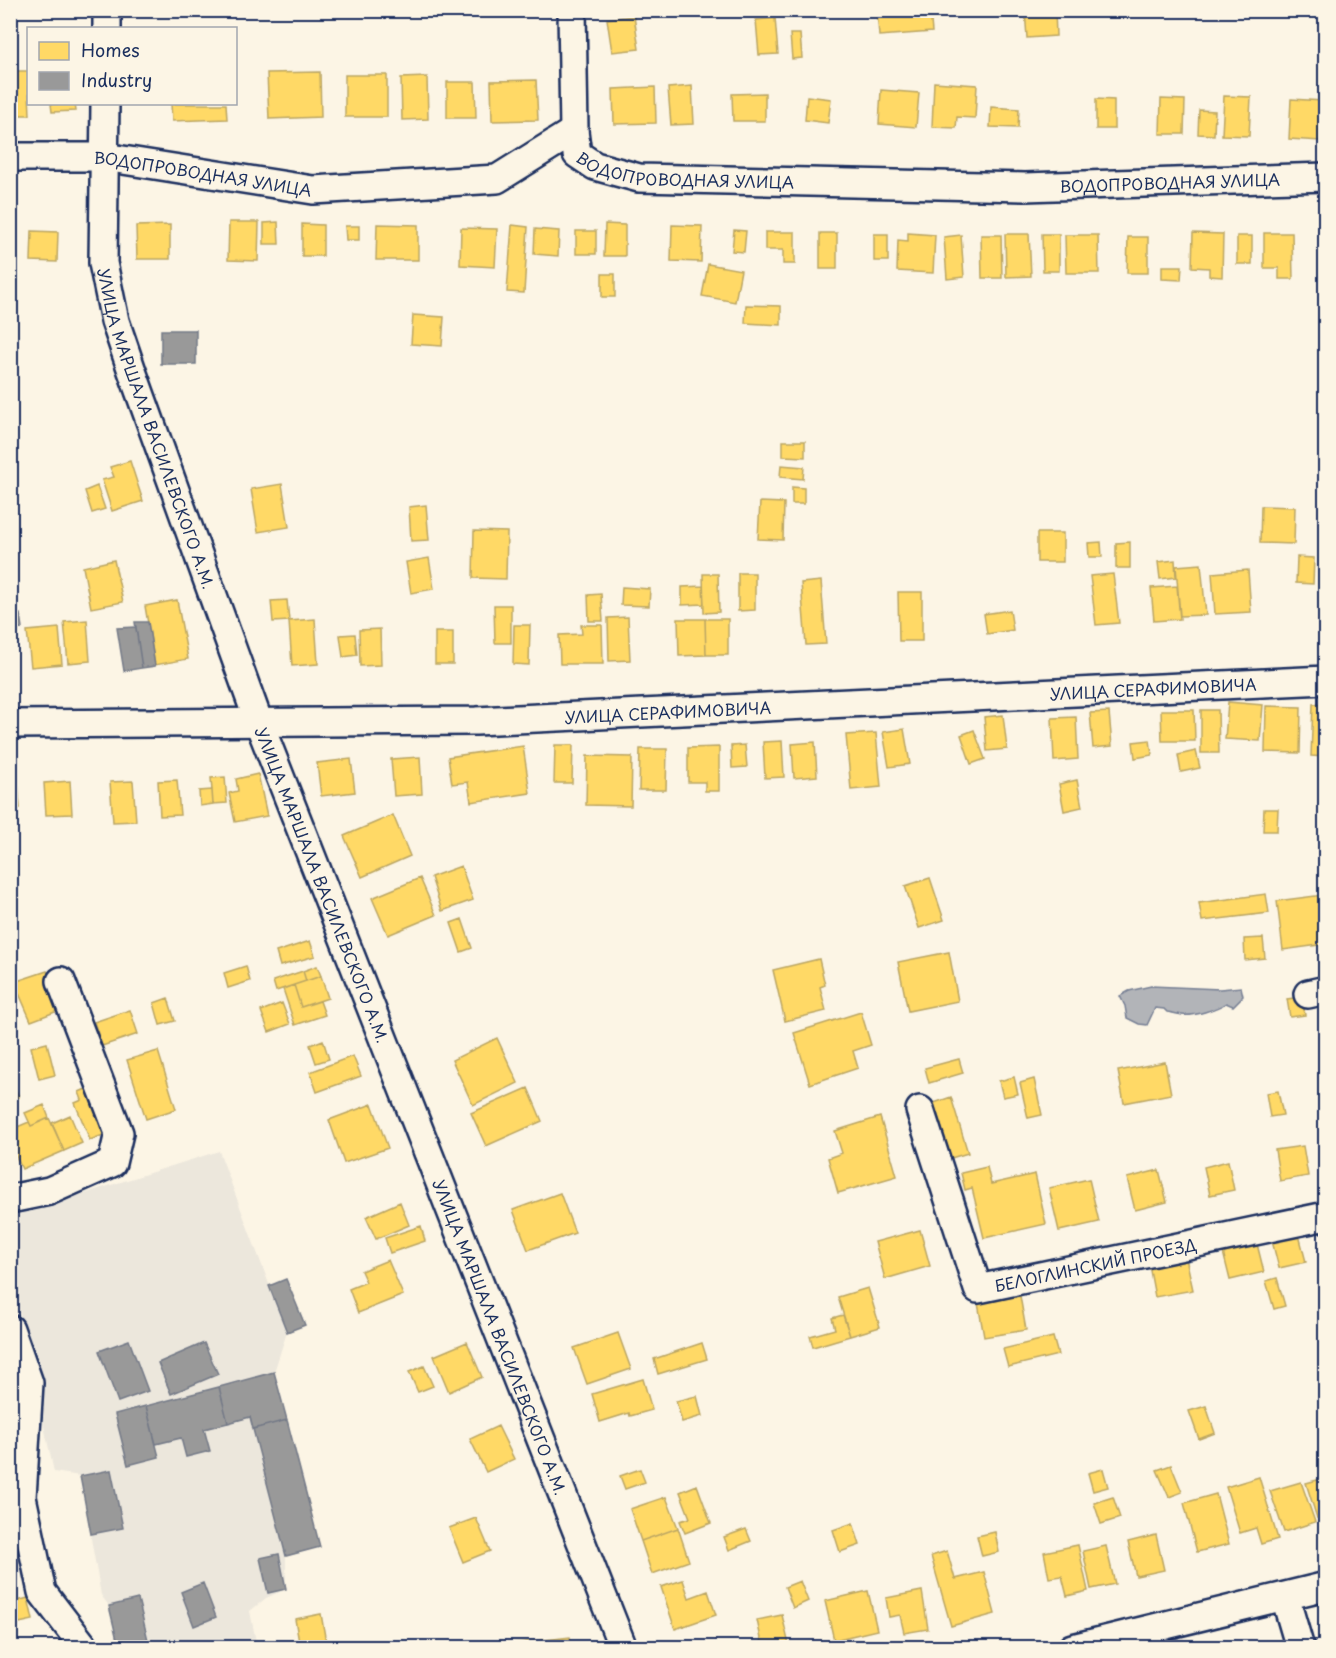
<svg xmlns="http://www.w3.org/2000/svg" width="1336" height="1658" font-family="'Playpen Sans',sans-serif">
<style>
.built{fill:#ece7dc}
.water{fill:#b2b4b8;stroke:#767f94;stroke-width:1.5}
.homes{fill:#ffd966;stroke:#bba664;stroke-width:1.5}
.industry{fill:#999;stroke:#737987;stroke-width:1.5}
.lines{fill:none;stroke-linecap:round;stroke-linejoin:round}
.minor-casing{stroke:#1b2f5e;stroke-width:32}
.minor{stroke:#fcf5e5;stroke-width:27}
.labels{text-anchor:middle;dominant-baseline:central;stroke-width:6;stroke-linejoin:round;paint-order:stroke}
.street-label{font-size:16px;fill:#1b2f5e;stroke:#fcf5e5}
</style>
<rect width="100%" height="100%" fill="#fcf5e5"/>
<filter id="ink" filterUnits="userSpaceOnUse"><feTurbulence type="fractalNoise" baseFrequency=".0167" numOctaves="2"/><feDisplacementMap in="SourceGraphic" scale="12" xChannelSelector="R" yChannelSelector="G"/><feConvolveMatrix kernelMatrix="1 2 1 2 8 2 1 2 1" color-interpolation-filters="sRGB"/></filter>
<g filter="url(#ink)">
<path class="built" d="M219,1151L287,1332L274,1372L320,1547L286,1556V1589L266,1598L250,1611L257,1647H119L109,1606L101,1595L80,1476L54,1472L11,1274L10,1217Z"/>
<path class="water" d="M1151,986L1220,989L1241,987L1243,996L1233,1006L1226,1003C1217,1009 1193,1017 1182,1015C1177,1014 1173,1013 1167,1012L1164,1009L1155,1008L1147,1025L1139,1024L1127,1018L1125,1006L1120,996L1129,991Z"/>
<path class="homes" d="M877,10H930L932,32L879,36Z
M1025,10H1055L1056,36L1027,38Z
M634,16L639,49L612,52L607,19Z
M775,18L778,54L759,55L756,20Z
M790,34H800L802,58L792,59Z
M10,71H28L30,115H10Z
M320,72L321,117L269,119L267,73Z
M345,75H387V117H345Z
M427,77L428,119L402,120L401,78Z
M536,80L538,120L492,121L491,81Z
M447,82H475L476,118H447Z
M934,82L977,85L975,118L957,117L956,128L932,127Z
M692,86L694,124L671,125L668,88Z
M655,87L656,123L614,124L613,89Z
M881,90L919,93L916,127L879,124Z
M765,93V121H733L732,94Z
M807,96L831,99L828,123L805,120Z
M1224,96L1251,97L1249,136L1222,135Z
M1096,99L1114,100V129H1096Z
M1161,99L1185,100L1184,134H1160Z
M1291,99L1323,101L1321,141L1289,139Z
M51,104H75L76,111L52,112Z
M171,104H226L227,119L172,121Z
M991,107L1019,109L1018,128L990,127Z
M1199,110L1215,111L1214,135L1198,134Z
M10,222H16L17,241H10Z
M229,222H259L258,261L228,260Z
M278,222L279,244H264V223Z
M302,224L323,225V256H302Z
M377,224L418,225V260H376Z
M605,224L625,225V256H604Z
M170,225V259H137L136,226Z
M512,225L528,227L524,293L507,292Z
M672,225L702,226L701,262L671,261Z
M345,226H359V240H346Z
M461,228L497,229L495,267L460,265Z
M535,229L559,231L558,256L534,254Z
M734,230L746,231L744,252L732,251Z
M32,231L58,232L57,262L31,261Z
M576,231H596V254H576Z
M765,232H795V264H783V250H765Z
M820,233H837V269H820Z
M908,233L935,235L933,273L897,271L898,240L908,241Z
M1193,233L1223,234L1222,277L1209,276V268L1192,267Z
M1264,233H1292L1293,279H1279V268H1264Z
M874,234H888V261H874Z
M1005,234H1029L1031,276L1006,277Z
M1042,234H1059V271H1043Z
M961,235L964,277L947,279L944,237Z
M981,235H1001L1002,278H982Z
M1065,235H1098L1099,273H1066Z
M1237,236H1252V264H1237Z
M1128,237H1148V273H1127Z
M708,264L741,270L735,302L702,296Z
M1162,266H1182L1181,280L1162,279Z
M602,274H615V297H602Z
M746,305L781,306V325L745,323Z
M413,315L444,317L442,346L411,344Z
M783,441H805V457L783,456Z
M130,461L143,501L112,511L102,480L114,477L110,467Z
M781,465L804,467L803,479L780,477Z
M282,484L289,527L258,532L251,489Z
M97,486L105,509L92,513L85,491Z
M792,487L804,488V504H792Z
M760,502L784,503L783,540L758,539Z
M426,505L429,540L411,541L409,507Z
M1261,506L1295,507L1294,544L1260,543Z
M474,531L507,532L506,579L473,578Z
M1037,533H1063V562H1037Z
M1101,542L1102,557H1089L1088,543Z
M1130,542V568H1116V543Z
M1297,557L1314,558L1313,584L1296,583Z
M429,558L434,589L411,593L406,562Z
M114,560L123,602L91,608L83,567Z
M1175,560L1176,577L1160,579L1158,562Z
M1201,564L1206,615L1180,616L1176,566Z
M1248,570L1251,612L1215,614L1212,573Z
M1321,570H1326V608H1321Z
M738,573H755V610L738,611Z
M703,574H718L719,612L704,613Z
M1113,574L1119,623L1096,625L1090,576Z
M821,581L826,644L806,645L801,583Z
M703,586L704,604L682,605V587Z
M1177,586L1180,619L1154,621L1151,588Z
M622,587L650,589L649,606L621,605Z
M898,592H922V641H899Z
M601,594L603,621H589L588,595Z
M177,600L188,659L155,665L145,606Z
M287,600L289,621L273,622L271,601Z
M494,605H511V643H495Z
M1010,610L1013,630L987,634L984,614Z
M628,617L630,660L609,661L608,618Z
M315,619L318,664L292,666L289,621Z
M678,619H705L706,655L679,656Z
M705,619H728V655H706Z
M87,620L90,661L68,663L64,622Z
M514,625H530L529,665L513,664Z
M581,625H602L603,664H560L559,635L582,634Z
M59,628L62,664L31,667L27,631Z
M380,629L381,665L360,666L359,630Z
M435,632H453V664H435Z
M355,634L357,655L343,657L340,635Z
M1228,702L1263,705L1260,741L1225,739Z
M1313,704H1326L1325,757L1311,756Z
M1266,706L1301,707L1300,753L1265,752Z
M1161,710H1194L1195,741H1162Z
M1201,710H1218L1219,753H1201Z
M1109,712L1112,746L1093,748L1090,713Z
M1003,715L1007,749L987,751L984,717Z
M1076,717L1078,759L1054,761L1052,718Z
M904,729L910,764L889,767L883,732Z
M974,730L985,759L971,764L961,735Z
M876,733L881,787L851,790L846,735Z
M1150,740L1152,755L1135,758L1133,742Z
M782,741L784,777L765,778L763,742Z
M815,742L817,776L794,778L792,744Z
M555,745H573L572,783H554Z
M745,745L747,767L732,768L731,746Z
M523,746L530,793L471,802L468,782L452,784L448,757Z
M719,747V791H705V782H688V748Z
M640,749H667L666,790H639Z
M1196,751L1200,768L1181,772L1178,755Z
M587,756L632,757L631,806L586,805Z
M420,757L422,794L394,796L391,759Z
M351,759L355,792L321,796L317,763Z
M258,774L267,816L235,822L229,793L238,791L236,779Z
M225,777L227,803L213,804L211,778Z
M177,780L180,815L160,816L158,781Z
M1077,780L1082,807L1064,811L1059,784Z
M70,781L72,814L46,815L44,783Z
M133,781L136,821L113,822L110,782Z
M10,782H18L20,808L10,809Z
M212,790L213,804L200,806L199,791Z
M1264,809H1278L1277,831H1263Z
M393,815L410,856L362,877L344,836Z
M461,866L473,900L442,911L431,877Z
M420,878L436,915L388,935L372,898Z
M930,878L944,920L919,928L905,886Z
M1266,894L1269,913L1202,921L1199,903Z
M1323,895L1326,915V944L1283,950L1277,901Z
M462,919L472,948L461,952L451,923Z
M1263,938L1265,958L1245,960L1244,939Z
M310,941L315,956L280,966L276,952Z
M949,952L958,1001L908,1011L898,962Z
M819,959L825,985L820,987L826,1011L785,1021L773,970Z
M246,966L250,981L228,988L224,973Z
M317,966L321,976L306,981L303,971Z
M47,971L63,1009L31,1021L14,982Z
M303,971L306,981L276,991L273,981Z
M321,976L328,998L301,1007L294,985Z
M294,985L301,1007L320,1001L325,1015L295,1025L283,989Z
M1302,997L1305,1015L1290,1017L1287,999Z
M168,998L175,1021L160,1025L154,1003Z
M282,1003L290,1024L269,1032L261,1011Z
M130,1010L138,1034L102,1046L94,1022Z
M861,1012L871,1045L853,1051L858,1068L810,1084L794,1033Z
M497,1038L518,1083L473,1105L452,1060Z
M323,1040L329,1059L316,1063L310,1045Z
M47,1043L55,1075L39,1079L31,1047Z
M158,1051L176,1109L146,1119L127,1060Z
M353,1056L361,1076L317,1092L310,1072Z
M959,1059L963,1073L929,1083L925,1068Z
M1165,1062L1171,1094L1124,1103L1118,1071Z
M10,1076L19,1097L10,1101Z
M1014,1077L1018,1094L1003,1097L999,1081Z
M1034,1079L1042,1115L1028,1118L1020,1083Z
M93,1086L111,1132L90,1140L75,1103L82,1100L79,1092Z
M528,1088L542,1121L486,1146L471,1113Z
M1278,1091L1283,1115L1270,1117L1266,1093Z
M951,1097L968,1153L951,1158L934,1103Z
M372,1104L388,1148L344,1163L329,1120Z
M44,1105L49,1118L31,1126L25,1113Z
M70,1115L82,1143L64,1151L52,1123Z
M880,1117L897,1176L838,1193L828,1158L842,1153L835,1131Z
M49,1118L64,1151L22,1169L10,1143V1130L29,1122L31,1126Z
M1303,1146L1308,1176L1280,1181L1275,1150Z
M1228,1161L1234,1190L1210,1195L1204,1167Z
M987,1167L991,1184L1035,1174L1046,1224L984,1238L972,1188L965,1190L961,1173Z
M1159,1170L1167,1202L1135,1210L1127,1178Z
M1089,1179L1099,1222L1059,1231L1049,1188Z
M560,1193L575,1233L528,1250L513,1210Z
M400,1202L409,1225L376,1239L366,1217Z
M421,1226L425,1241L390,1253L385,1238Z
M920,1230L930,1266L885,1279L875,1242Z
M1298,1231L1306,1262L1279,1268L1271,1237Z
M1256,1240L1264,1272L1230,1280L1222,1248Z
M1186,1258L1193,1290L1155,1297L1149,1265Z
M388,1260L403,1295L358,1313L349,1289L366,1282L361,1271Z
M1277,1278L1285,1306L1274,1309L1266,1281Z
M868,1288L880,1327L850,1336L838,1297Z
M1020,1296L1026,1330L984,1337L978,1303Z
M843,1315L850,1336L813,1347L810,1336L835,1329L832,1318Z
M618,1333L631,1369L587,1384L574,1348Z
M1053,1337L1058,1355L1008,1367L1003,1349Z
M467,1342L482,1377L449,1392L434,1356Z
M702,1343L707,1359L658,1374L654,1359Z
M424,1366L433,1386L418,1392L409,1372Z
M643,1379L652,1410L630,1416L629,1413L600,1422L592,1394Z
M697,1396L702,1416L682,1422L676,1401Z
M1206,1406L1215,1433L1199,1439L1189,1411Z
M498,1426L514,1459L486,1472L470,1439Z
M1171,1465L1182,1492L1169,1497L1157,1470Z
M640,1469L645,1482L625,1489L620,1476Z
M1103,1469L1108,1487L1093,1491L1088,1473Z
M1259,1477L1278,1539L1261,1544L1256,1528L1240,1533L1226,1487Z
M1321,1479L1326,1494V1516L1317,1518L1306,1483Z
M1301,1482L1315,1522L1284,1532L1270,1491Z
M697,1485L711,1523L685,1533L680,1521L690,1518L680,1492Z
M1216,1494L1229,1544L1197,1552L1184,1503Z
M666,1497L678,1528L641,1541L630,1509Z
M1113,1497L1120,1518L1101,1524L1094,1503Z
M476,1518L490,1551L463,1562L449,1528Z
M10,1522L18,1547L10,1549Z
M853,1523L860,1545L840,1552L833,1530Z
M678,1528L689,1561L652,1574L641,1541Z
M746,1529L751,1541L729,1550L724,1537Z
M995,1532L999,1552L982,1556L977,1536Z
M1156,1535L1164,1570L1136,1576L1128,1542Z
M1078,1545L1088,1591L1067,1596L1062,1576L1049,1578L1044,1552Z
M1106,1546L1115,1584L1091,1589L1083,1551Z
M947,1551L955,1579L984,1572L995,1614L951,1626L931,1556Z
M683,1580L689,1598L708,1591L716,1615L675,1629L661,1587Z
M800,1581L808,1601L793,1608L785,1587Z
M868,1591L877,1630L834,1640L825,1601Z
M922,1591L928,1629L904,1633L900,1615L889,1617L886,1598Z
M28,1598L33,1620L10,1625V1603Z
M321,1614L327,1648H300L295,1619Z
M782,1615L789,1645L763,1648L757,1620Z
M570,1637L571,1648H501V1645Z"/>
<path class="industry" d="M161,330H196V364H161Z
M20,614L22,628L10,629V615Z
M135,622H148L155,666L142,668Z
M136,627L142,668L124,671L117,628Z
M286,1279L305,1325L287,1332L269,1286Z
M129,1340L148,1391L118,1402L99,1351Z
M204,1343L218,1374L171,1394L158,1363Z
M274,1372L287,1420L253,1429L250,1417L228,1423L219,1387Z
M219,1387L228,1423L204,1429L210,1451L186,1457L181,1438L156,1444L146,1406Z
M146,1406L159,1457L128,1465L115,1414Z
M287,1420L320,1547L286,1556L253,1429Z
M111,1470L123,1528L91,1534L80,1476Z
M279,1554L286,1589L268,1593L260,1558Z
M203,1583L216,1617L194,1626L181,1592Z
M138,1599L148,1640L135,1643L136,1648H119L109,1606Z"/>
<g class="lines">
<defs>
<g id="minor">
<path d="M572,10L574,131"/>
<path d="M107,28V10"/>
<path id="s1" d="M105,104L103,263L115,321L132,371L259,723L623,1648"/>
<path id="s2" d="M10,157H104L313,190L497,179L574,131L577,154L595,166L639,178L1025,187L1326,177"/>
<path id="s3" d="M10,724L476,721L1326,680"/>
<path d="M1308,994L1326,990"/>
<path id="s4" d="M920,1110L978,1289L1326,1216"/>
<path d="M10,1199L49,1191L112,1163L119,1133L61,981"/>
<path d="M10,1329L29,1383L22,1497L42,1592L85,1648"/>
<path d="M1285,1597L1300,1648"/>
<path d="M1072,1648L1326,1586"/>
</g>
</defs>
<use href="#minor" class="minor-casing"/>
<use href="#minor" class="minor"/>
</g>
</g>
<g class="labels">
<g class="street-label">
<text stroke="none"><textPath href="#s2" startOffset="716">ВОДОПРОВОДНАЯ УЛИЦА</textPath></text>
<text stroke="none"><textPath href="#s2" startOffset="194">ВОДОПРОВОДНАЯ УЛИЦА</textPath></text>
<text stroke="none"><textPath href="#s2" startOffset="1202">ВОДОПРОВОДНАЯ УЛИЦА</textPath></text>
<text stroke="none"><textPath href="#s1" startOffset="333">УЛИЦА МАРШАЛА ВАСИЛЕВСКОГО А.М.</textPath></text>
<text stroke="none"><textPath href="#s3" startOffset="1144">УЛИЦА СЕРАФИМОВИЧА</textPath></text>
<text stroke="none"><textPath href="#s3" startOffset="658">УЛИЦА СЕРАФИМОВИЧА</textPath></text>
<text stroke="none"><textPath href="#s1" startOffset="819">УЛИЦА МАРШАЛА ВАСИЛЕВСКОГО А.М.</textPath></text>
<text stroke="none"><textPath href="#s4" startOffset="308">БЕЛОГЛИНСКИЙ ПРОЕЗД</textPath></text>
<text stroke="none"><textPath href="#s1" startOffset="1305">УЛИЦА МАРШАЛА ВАСИЛЕВСКОГО А.М.</textPath></text>
</g>
</g>
<rect width="1336" height="1658" fill="none" stroke="#fcf5e5" stroke-width="36"/>
<rect x="18" y="18" width="1300" height="1622" fill="none" stroke="#1b2f5e" stroke-width="2" filter="url(#ink)"/>
<rect x="27" y="27" width="210" height="78" fill="#fcf5e5" stroke="#a2a6af" stroke-width="1.5"/>
<rect x="39" y="42" width="30" height="18" fill="#ffd966" stroke="#a2a6af" stroke-width="1.5"/>
<text x="81" y="57" font-size="18" fill="#1b2f5e">Homes</text>
<rect x="39" y="72" width="30" height="18" fill="#999999" stroke="#a2a6af" stroke-width="1.5"/>
<text x="81" y="87" font-size="18" fill="#1b2f5e">Industry</text>
</svg>
